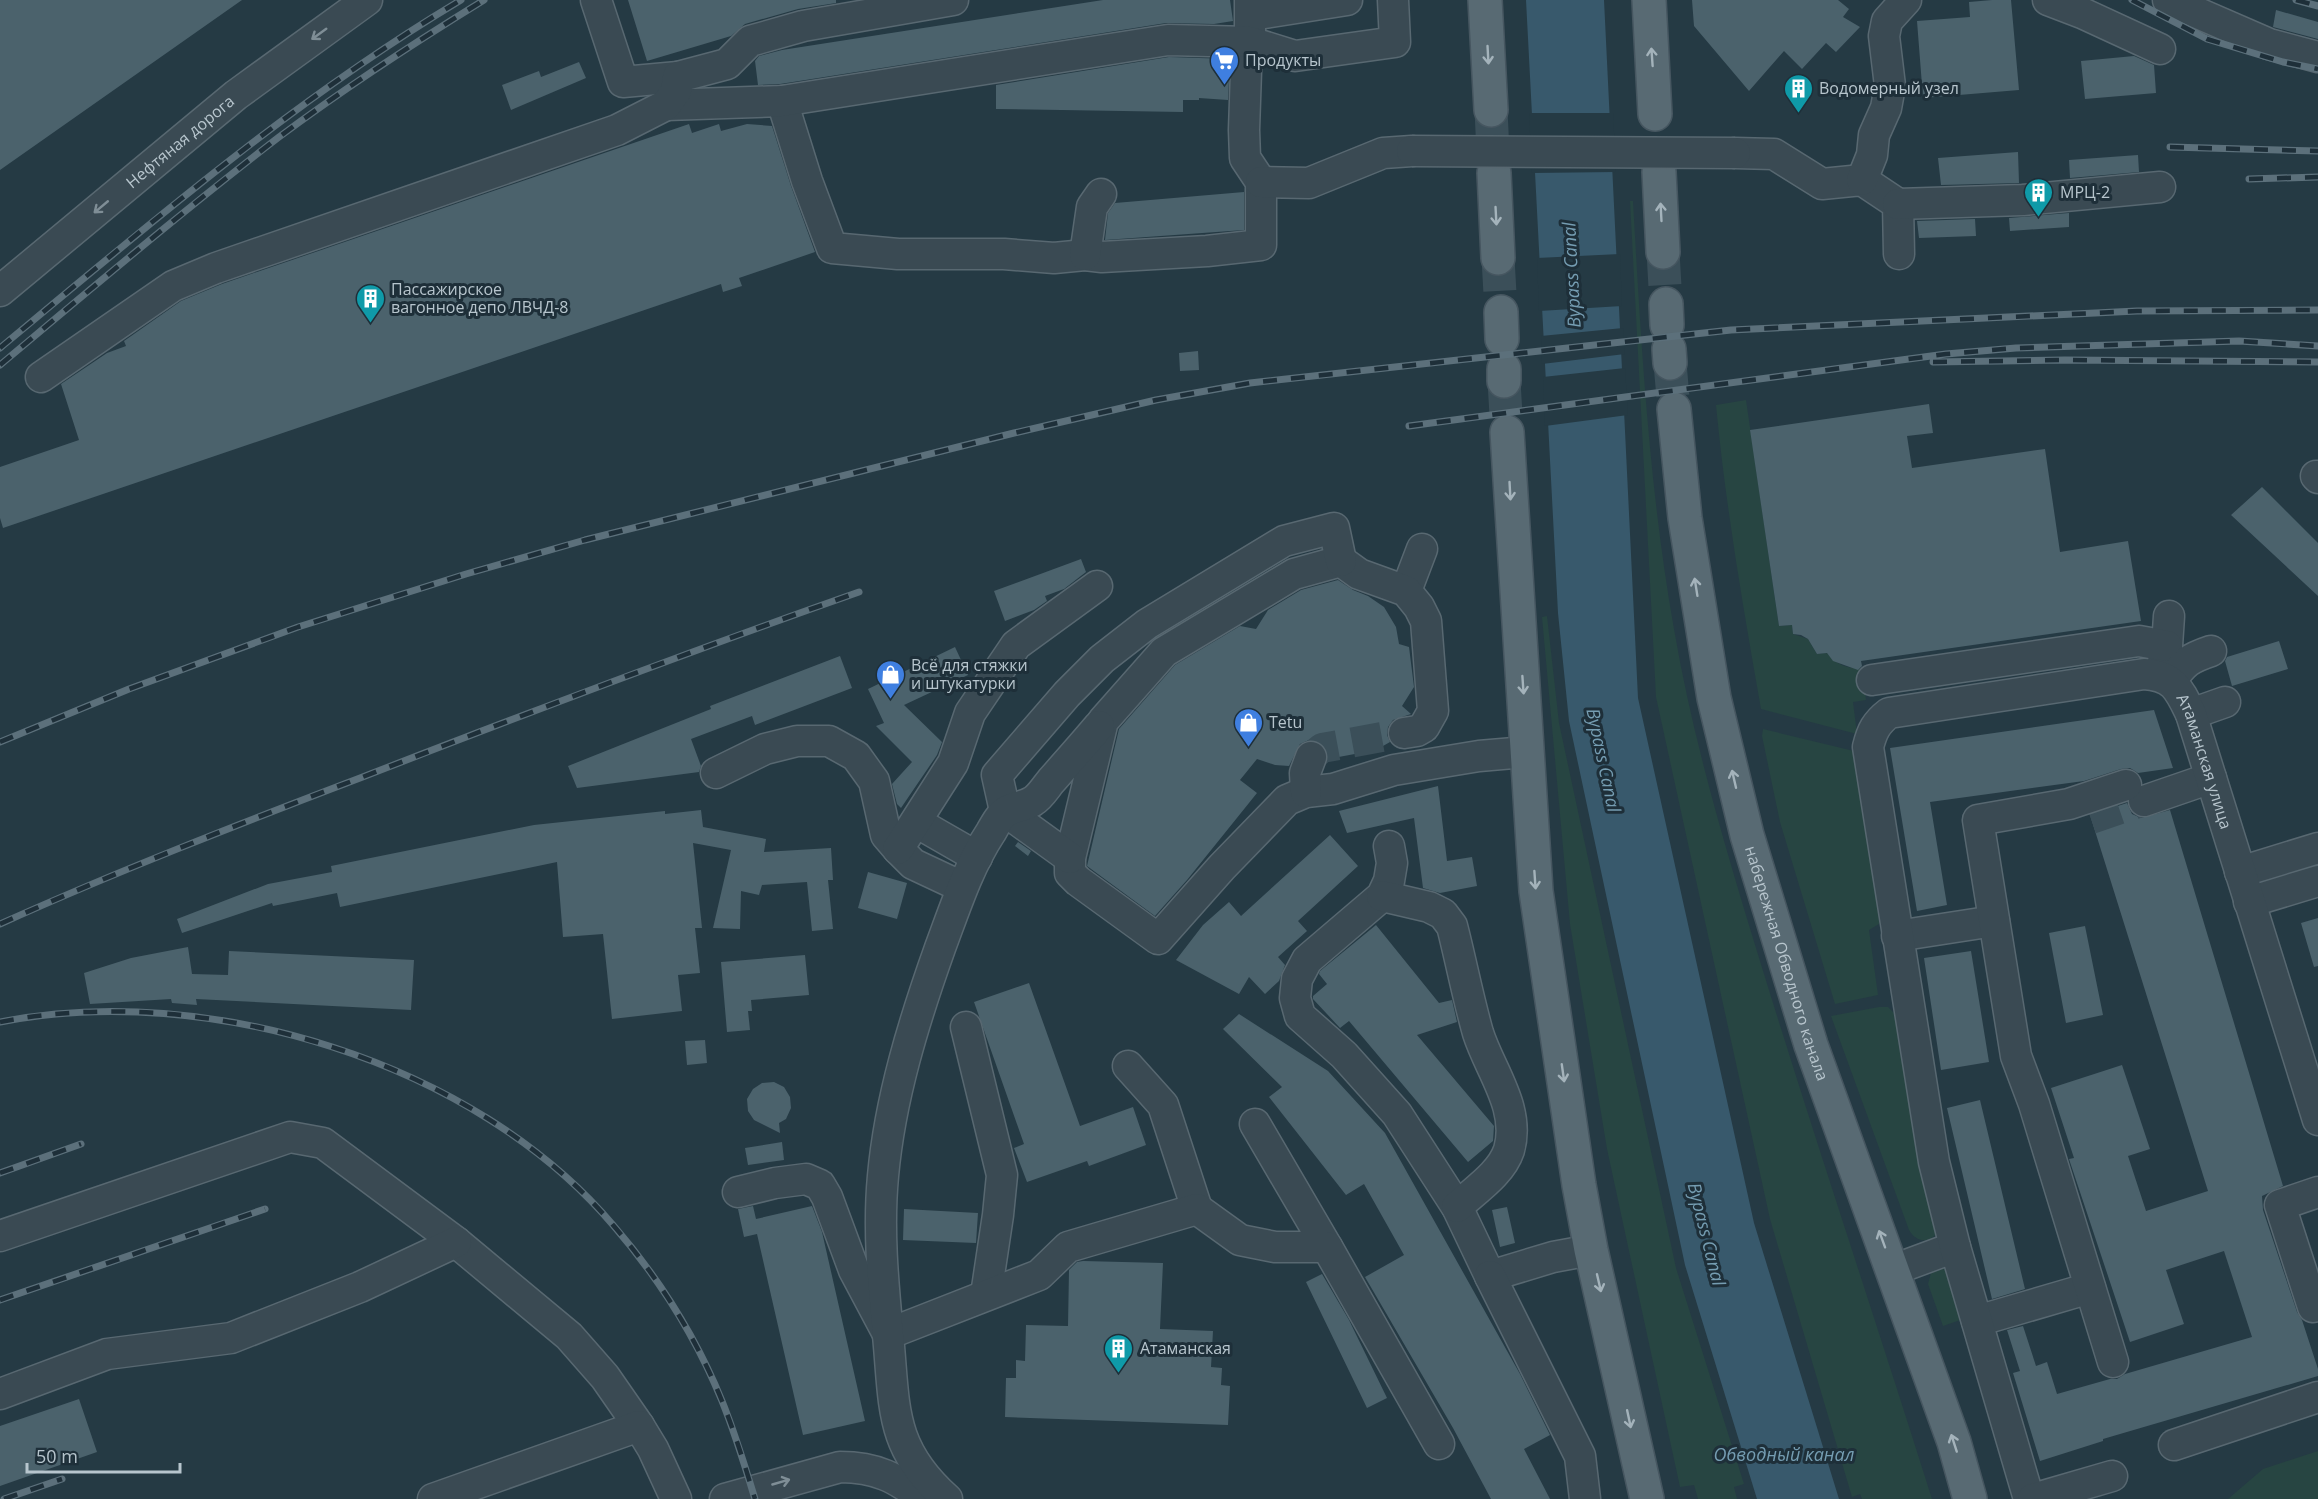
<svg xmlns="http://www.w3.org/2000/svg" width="2318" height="1499" font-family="'Open Sans',sans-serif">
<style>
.green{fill:#274542}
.water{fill:#38596c}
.pier{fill:#253a44}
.building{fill:#4b626c}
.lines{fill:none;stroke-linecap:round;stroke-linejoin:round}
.minor-tunnel{stroke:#3b4f59;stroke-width:30;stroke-dasharray:30 15;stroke-linecap:butt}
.major-tunnel{stroke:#3b4f59;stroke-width:33;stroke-dasharray:33 16;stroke-linecap:butt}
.minor-casing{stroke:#586871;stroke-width:33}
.major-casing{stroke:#465660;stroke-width:36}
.minor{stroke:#3a4a53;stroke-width:30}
.major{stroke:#586a73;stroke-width:33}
.rail-casing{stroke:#5c707b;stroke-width:7}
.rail{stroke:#1e2f39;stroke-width:4.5;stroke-dasharray:14;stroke-linecap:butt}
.minor-bridge-casing{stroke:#586871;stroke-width:33;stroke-linecap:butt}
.minor-bridge{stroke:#3a4a53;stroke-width:30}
.oneway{stroke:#7f8e96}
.oneway2{stroke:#a4b3bb}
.labels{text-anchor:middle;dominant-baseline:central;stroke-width:6;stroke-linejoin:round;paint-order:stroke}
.poi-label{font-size:16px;fill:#b7c5cd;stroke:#1e2f39;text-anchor:start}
.street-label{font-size:16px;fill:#b7c5cd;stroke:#1e2f39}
.water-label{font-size:18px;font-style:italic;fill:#759db2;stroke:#1e2f39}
</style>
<rect width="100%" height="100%" fill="#253a44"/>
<path class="green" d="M1630,201H1633C1641,343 1649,488 1674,629C1694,746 1729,860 1764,974C1818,1149 1877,1324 1932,1499H1862L1860,1494L1852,1497L1770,1219L1656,697Z
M1746,400L1779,626L1792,625L1793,634L1808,639L1817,654L1827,653C1836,665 1847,668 1862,669L1866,700L1853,702L1857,734L1761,709C1743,607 1726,509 1716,405Z
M1547,616L1559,723L1676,1268L1744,1484L1734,1487L1737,1499H1698L1694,1485L1680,1487L1607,1149L1570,924L1542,617Z
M1763,729L1858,752L1882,915L1879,924L1869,930L1878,995L1835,1004L1780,822L1762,736Z
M1879,1007H1888L1898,1017L1937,1233C1928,1244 1916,1242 1909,1230L1831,1016Z
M1943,1269L1949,1270L1966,1318L1943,1326L1928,1284L1931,1273Z
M2318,1451V1499H2228L2263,1469Z"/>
<path class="water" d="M1526,0H1604L1638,698L1754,1223L1839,1499H1757L1685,1265L1569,721L1558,613Z"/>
<path class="pier" d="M1529,113H1613L1616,172L1532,173Z
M1620,254L1622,306L1539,311L1537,258Z
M1623,328L1625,354L1542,364L1541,336Z
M1625,368L1628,415L1545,426L1543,377Z"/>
<path class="building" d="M0,0H242L0,170Z
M628,0H836V3L798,9L745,24L731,36L647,61Z
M1103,0H1230L1233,21L1214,24L1166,23L780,84L758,85L755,61L759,56L782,50Z
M1692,0H1838L1849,9L1843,17L1860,27L1836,52L1826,43L1802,69L1784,51L1749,91L1694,26Z
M1992,0H2011L2019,90L1923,98L1917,21L1970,17L1969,2Z
M2276,10L2318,22V39L2273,27Z
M2134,56L2154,65L2156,93L2085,99L2081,61Z
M1169,57L1230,59L1228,100L1199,98V100H1183V112L996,109V85Z
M579,62L586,78L511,110L502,85L539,71L541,77Z
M689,124L692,133L719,124L721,131L747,124L772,126L791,186L815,252L739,278L742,286L723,292L721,284L3,528L0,518V467L79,440L61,384L107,353L126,346L124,341L181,301L222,284Z
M2018,152L2019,183L1941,185L1938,158Z
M2138,155L2139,172L2070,178L2069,160Z
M1244,192V230L1105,240L1108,213L1115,203Z
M2069,213V227L2010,231L2009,218Z
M1975,219L1976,236L1919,238L1917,221Z
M1198,351L1199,370L1180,371L1179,353Z
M1929,404L1933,433L1907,436L1912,468L2045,449L2060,552L2128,541L2141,621L1861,661L1862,666L1858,670L1833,661L1827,653L1817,654L1808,639L1801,635L1793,634L1792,625L1779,626L1750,430Z
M2262,487L2318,543V596L2231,515Z
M1081,559L1086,572L1064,589L1045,596L1047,601L1034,610L1005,621L994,591Z
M1338,580L1353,590L1368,596L1384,607L1396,627L1399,644L1409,647L1414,687L1402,706L1411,714L1393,720L1388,727L1387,735L1390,742L1376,750L1328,759L1324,746L1316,741L1309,740L1300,744L1289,766L1275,765L1257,759L1240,780L1257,793L1187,880L1155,916L1087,866L1119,729L1175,665L1240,626L1256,629L1268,610L1301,590Z
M2279,641L2288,669L2232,686L2225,661L2227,657Z
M955,647L968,675L904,705L942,742L937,755L901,808L897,804L892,784L912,762L876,726L884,723L868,689Z
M840,656L852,688L755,725L752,716L691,739L701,766L699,772L577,788L568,766L711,709L710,706Z
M2154,710L2173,768L2138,773L2130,768L2121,769L2084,781L1930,802L1947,905L1917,911L1890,748Z
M1438,786L1447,861L1472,857L1477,886L1440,893L1423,888L1414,818L1347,833L1339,811Z
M2127,803L2132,814L2141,818L2170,810L2283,1186L2262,1196L2263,1210L2297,1312L2302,1320L2318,1369V1376L2103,1439V1441L2040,1461L2013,1373L2020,1371L2007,1330L2023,1326L2036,1366L2047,1362L2057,1394L2110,1379H2117L2125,1374L2252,1337L2224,1251L2166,1270L2184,1324L2130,1342L2069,1159L2074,1158L2051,1088L2122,1065L2150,1149L2128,1156L2146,1211L2208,1191L2090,815Z
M701,810L703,827L766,839L764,852L831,848L833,880H828L833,929L812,931L807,882L762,885L759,895L741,891L740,929L713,928L731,850L693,843L702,928H695L700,973L678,975L682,1011L612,1019L603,934L563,937L557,862L340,907L337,893L273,906L272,903L182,933L177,919L268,884L332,872L331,866L534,825L665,811V814Z
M1330,835L1358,866L1298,921L1307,931L1278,957L1285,965L1279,981L1265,994L1249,977L1239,994L1176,960L1203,925L1229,902L1241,916Z
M1018,842L1031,851L1028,856L1015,846Z
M868,872L907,883L897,919L858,908Z
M2318,918V966L2314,967L2301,923Z
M1376,925L1439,1003L1452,1000L1457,1022L1417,1035L1494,1126L1493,1141L1468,1162L1349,1021L1340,1028L1313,999V996L1327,984L1319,974L1320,971Z
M2085,926L2103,1015L2066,1023L2049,933Z
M188,947L192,974L228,975L229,951L414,960L411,1010L196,999L197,1005L172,1003L171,999L90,1004L84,973L131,958Z
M1971,951L1989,1062L1941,1070L1924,958Z
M805,955L809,995L751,1000L752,1011H748L750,1030L727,1032L721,962Z
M1029,983L1080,1126L1133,1107L1146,1145L1089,1166L1087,1161L1027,1182L1014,1148L1024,1144L974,1002Z
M1239,1014L1328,1071L1385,1133L1520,1374L1550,1435L1524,1449L1550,1499H1491L1453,1428L1365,1277L1404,1255L1364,1184L1346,1195L1269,1097L1282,1087L1223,1029Z
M705,1040L707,1063L687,1065L685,1041Z
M774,1082L784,1087L790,1097L791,1108L786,1119L779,1123L780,1133L754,1120L748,1111L747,1099L753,1089L762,1083Z
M1980,1100L2025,1289L1992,1299L1947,1108Z
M782,1142L784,1160L748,1165L745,1148Z
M753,1206L756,1219L812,1206L822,1232L865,1421L803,1435L757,1234L744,1237L738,1209Z
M1507,1207L1515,1243L1500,1247L1492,1210Z
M904,1209L978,1213L976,1243L903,1240Z
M1083,1261L1163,1263L1160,1329L1213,1331L1211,1367L1222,1368L1221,1385L1230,1386L1228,1425L1005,1417L1006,1378H1016V1360L1025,1361L1026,1325L1068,1326L1069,1270L1077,1262Z
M1322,1274L1349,1320L1387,1398L1367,1408L1306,1282Z
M79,1399L97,1452L0,1486V1426Z"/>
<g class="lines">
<path class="minor-tunnel" d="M1311,757L1322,748L1404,733
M2091,819L2144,801"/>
<path class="major-tunnel" d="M1491,110L1494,173
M1663,252L1666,304
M1498,258L1501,312
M1670,363L1674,409
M1504,381L1507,432"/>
<defs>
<g id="minor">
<path d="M596,0L623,82L678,77"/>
<path d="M2048,0L2082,13L2160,49"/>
<path d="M2168,0L2269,44L2318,57"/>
<path d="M1251,15L1347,0"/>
<path d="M782,101L807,181L832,248L898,254H1004L1054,258L1085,255L1102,257L1207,251L1261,245V182L1245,158L1244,130L1246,71L1250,42V0"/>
<path d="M666,105L782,101L1168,40L1250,42L1295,56L1395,42L1393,0"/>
<path d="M1735,153L1774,154L1822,184L1862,180L1898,204L1899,254"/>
<path d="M1862,180L1872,155L1874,135L1886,108L1890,86L1884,36L1887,21L1906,0"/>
<path d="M1261,182L1309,183L1383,153L1412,151"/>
<path d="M1898,204L2023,200L2160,187"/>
<path d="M1085,255L1092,207L1101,194"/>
<path id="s1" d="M0,291L236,95L367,0"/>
<path d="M41,377L173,286L216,268L617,130L666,105L676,91L678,77L727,64L750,41L803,26L953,0"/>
<path d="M2316,476L2318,478"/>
<path d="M1406,591L1422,549"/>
<path d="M2162,666L2167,646L2169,616"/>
<path d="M1872,680L2139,641L2167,646"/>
<path d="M2171,681C2184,662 2190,658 2211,651"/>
<path d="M2191,714L2225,702"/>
<path d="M1404,733L1417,731L1424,727L1433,711L1426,621L1419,607L1406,591L1359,574L1341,561L1294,574L1164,652L1103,721L1070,858V873L1078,881L1158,939L1222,867L1287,800L1306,792L1333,789L1394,770L1479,756L1526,752"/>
<path d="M716,773L765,749L797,741H829L856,756L874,781L886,835L898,849L913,864L962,887"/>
<path d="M1306,792L1305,773L1311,757"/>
<path d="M2144,801L2211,778"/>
<path d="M916,822L977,857"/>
<path d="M1389,846L1392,863L1389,881L1382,896L1307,960L1297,979L1295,998L1300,1016L1344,1055L1397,1114L1457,1207L1490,1276L1553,1257L1591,1250"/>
<path d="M898,849L953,763L970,713L1016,645L1097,586"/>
<path d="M1070,858L1005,811L997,775L1067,694L1102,659L1147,624L1284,541L1334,528L1341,561"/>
<path d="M2240,872L2318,848"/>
<path d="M1382,896L1429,907L1443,914L1452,926C1461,961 1468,998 1478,1033C1490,1071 1521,1108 1509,1150C1501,1174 1474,1191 1457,1207"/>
<path d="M2249,902L2318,881"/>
<path d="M1897,936L1994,921"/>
<path d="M966,1027L1002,1175L998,1215L986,1295"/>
<path d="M1128,1066L1163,1105L1197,1209"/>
<path d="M1255,1124L1327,1247"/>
<path d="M738,1192L775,1183L806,1179L820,1185L827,1197L854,1270L888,1334L1039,1275L1068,1247L1197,1209L1240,1240L1275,1247H1327L1439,1444"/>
<path d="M0,1236L290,1137L323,1143L456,1242L569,1336L605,1377L639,1426"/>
<path d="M1893,1270L1955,1247"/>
<path d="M1490,1276L1580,1456L1585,1499"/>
<path d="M2313,1307L2280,1205L2318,1192"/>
<path d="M1977,1321L2090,1288"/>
<path d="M2113,1362L2034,1104L2016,1056L1978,820L2069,804L2126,785"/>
<path d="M0,1394L107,1354L231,1338L360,1287L456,1242"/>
<path d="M2174,1445L2318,1397"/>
<path d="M433,1499L639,1426L653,1449L676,1499"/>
<path d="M725,1499L840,1467C877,1467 896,1478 925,1499"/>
<path d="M947,1499C889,1447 895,1407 888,1335C883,1282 878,1229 883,1176C890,1098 914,1021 940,948C955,908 968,867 991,832C995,825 1001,814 1007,811C1015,807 1026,806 1033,801C1040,797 1046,787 1051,781C1067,763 1083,745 1099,726"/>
<path id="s2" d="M2029,1499L1955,1247L1934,1162L1868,747C1872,731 1876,723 1889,713L2144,674C2174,676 2179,689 2191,714L2318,1120"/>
<path d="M2033,1499L2112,1476"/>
</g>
<g id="major">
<path d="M1485,0L1491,110"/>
<path d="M1649,0L1655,114"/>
<path d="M1659,172L1663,252"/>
<path d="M1494,173L1498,258"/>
<path d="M1666,304L1667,325"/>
<path d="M1501,312L1502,339"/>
<path d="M1669,349L1670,363"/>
<path d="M1504,369V381"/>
<path id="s3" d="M1674,409L1685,518L1714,698L1747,835L1811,1045L1954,1442L1970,1499"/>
<path d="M1507,432L1536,891L1579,1185L1591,1250L1647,1499"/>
</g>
</defs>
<use href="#minor" class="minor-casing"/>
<use href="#major" class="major-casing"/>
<use href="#minor" class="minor"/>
<use href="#major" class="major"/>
<defs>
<path id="rail" d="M2132,0L2207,39L2283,62L2318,69
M2296,0L2318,6
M2170,147L2318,151
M2249,179L2318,177
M0,348C148,225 295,99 461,0
M1933,362L2065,360L2318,362
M0,365C92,288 184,210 279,137C345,88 414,43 484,0
M1409,426L1946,354L2016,348L2239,341L2318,346
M0,742L129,689L298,627L466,574L585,540L1014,433L1156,400L1250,383L1731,330L2137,311L2318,310
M0,924C118,871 239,824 360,778C525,714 691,651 859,592
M0,1022C207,981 475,1062 613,1225C658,1277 696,1337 722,1401C735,1433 745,1466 755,1499
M0,1173L81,1144
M0,1300L265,1209
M4,1499L62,1479"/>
</defs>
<use href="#rail" class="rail-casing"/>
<use href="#rail" class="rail"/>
<defs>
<path id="minor-bridge" d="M1412,151L1735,153"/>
</defs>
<use href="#minor-bridge" class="minor-bridge-casing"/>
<use href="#minor-bridge" class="minor-bridge"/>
</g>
<defs><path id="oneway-shaft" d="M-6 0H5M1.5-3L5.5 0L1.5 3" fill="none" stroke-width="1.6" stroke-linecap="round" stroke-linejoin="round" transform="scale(1.5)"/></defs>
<g class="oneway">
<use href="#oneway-shaft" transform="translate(319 34) rotate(144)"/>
<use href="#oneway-shaft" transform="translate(101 207) rotate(140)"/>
<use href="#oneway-shaft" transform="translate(781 1482) rotate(-16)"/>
</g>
<g class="oneway2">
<use href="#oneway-shaft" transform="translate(1488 55) rotate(87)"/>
<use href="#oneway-shaft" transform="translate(1652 57) rotate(-94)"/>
<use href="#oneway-shaft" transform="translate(1661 212) rotate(-93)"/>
<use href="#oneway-shaft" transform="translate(1496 216) rotate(87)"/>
<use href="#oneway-shaft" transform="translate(1510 491) rotate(87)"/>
<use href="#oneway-shaft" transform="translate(1696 587) rotate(-99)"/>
<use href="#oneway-shaft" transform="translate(1523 685) rotate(86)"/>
<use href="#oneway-shaft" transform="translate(1734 779) rotate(-103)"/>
<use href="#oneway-shaft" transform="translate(1535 880) rotate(86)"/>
<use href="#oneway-shaft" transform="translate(1563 1073) rotate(82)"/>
<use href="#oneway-shaft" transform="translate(1882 1239) rotate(-110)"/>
<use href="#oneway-shaft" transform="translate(1599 1283) rotate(77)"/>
<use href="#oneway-shaft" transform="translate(1629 1419) rotate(78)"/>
<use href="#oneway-shaft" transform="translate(1954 1443) rotate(-108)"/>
</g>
<defs>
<symbol id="supermarket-pin" viewBox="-11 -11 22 30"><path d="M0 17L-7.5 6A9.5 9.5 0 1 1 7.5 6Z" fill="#3f7fe0" stroke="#1e2f39"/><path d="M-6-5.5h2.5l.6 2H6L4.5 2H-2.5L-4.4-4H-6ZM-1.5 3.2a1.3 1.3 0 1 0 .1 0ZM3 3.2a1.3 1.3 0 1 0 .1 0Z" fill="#fff"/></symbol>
<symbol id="building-pin" viewBox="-11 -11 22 30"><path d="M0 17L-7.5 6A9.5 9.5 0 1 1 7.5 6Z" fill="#0f9aa8" stroke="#1e2f39"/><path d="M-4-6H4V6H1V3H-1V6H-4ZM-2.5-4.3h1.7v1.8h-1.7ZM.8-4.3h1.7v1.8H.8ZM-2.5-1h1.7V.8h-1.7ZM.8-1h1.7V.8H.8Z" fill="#fff"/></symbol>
<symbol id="shop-pin" viewBox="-11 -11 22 30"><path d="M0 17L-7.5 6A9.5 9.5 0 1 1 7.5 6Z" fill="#3f7fe0" stroke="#1e2f39"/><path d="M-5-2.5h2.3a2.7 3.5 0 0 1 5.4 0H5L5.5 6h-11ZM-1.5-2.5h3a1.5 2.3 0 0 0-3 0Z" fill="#fff"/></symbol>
</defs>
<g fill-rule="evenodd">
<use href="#supermarket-pin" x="1208" y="44" width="33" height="45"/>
<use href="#building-pin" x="1782" y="72" width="33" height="45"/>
<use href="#building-pin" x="2022" y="176" width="33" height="45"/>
<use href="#building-pin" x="354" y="282" width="33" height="45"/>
<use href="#shop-pin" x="874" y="658" width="33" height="45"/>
<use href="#shop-pin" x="1232" y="706" width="33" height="45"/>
<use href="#building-pin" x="1102" y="1332" width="33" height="45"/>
</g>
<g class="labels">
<g class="poi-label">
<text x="1245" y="60">Продукты</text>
<text x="1819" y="88">Водомерный узел</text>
<text x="2060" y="192">МРЦ-2</text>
<text x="391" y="289">Пассажирское<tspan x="391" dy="18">вагонное депо ЛВЧД-8</tspan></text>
<text x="911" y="665">Всё для стяжки<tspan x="911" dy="18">и штукатурки</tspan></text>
<text x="1269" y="722">Tetu</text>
<text x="1140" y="1348">Атаманская</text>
</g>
<g class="street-label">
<text stroke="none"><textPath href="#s1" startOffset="234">Нефтяная дорога</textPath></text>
<text stroke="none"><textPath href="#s2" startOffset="1185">Атаманская улица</textPath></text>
<text stroke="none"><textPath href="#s3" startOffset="567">набережная Обводного канала</textPath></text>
</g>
<g class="water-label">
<text transform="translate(1571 275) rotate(-93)">Bypass Canal</text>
<text transform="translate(1604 760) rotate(78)">Bypass Canal</text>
<text transform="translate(1707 1234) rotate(76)">Bypass Canal</text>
<text x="1784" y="1454">Обводный канал</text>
</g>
</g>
<path d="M27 1463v9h153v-9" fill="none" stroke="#b7c5cd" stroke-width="3"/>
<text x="36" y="1463" font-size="18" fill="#b7c5cd" stroke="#1e2f39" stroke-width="4.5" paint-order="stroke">50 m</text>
</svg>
